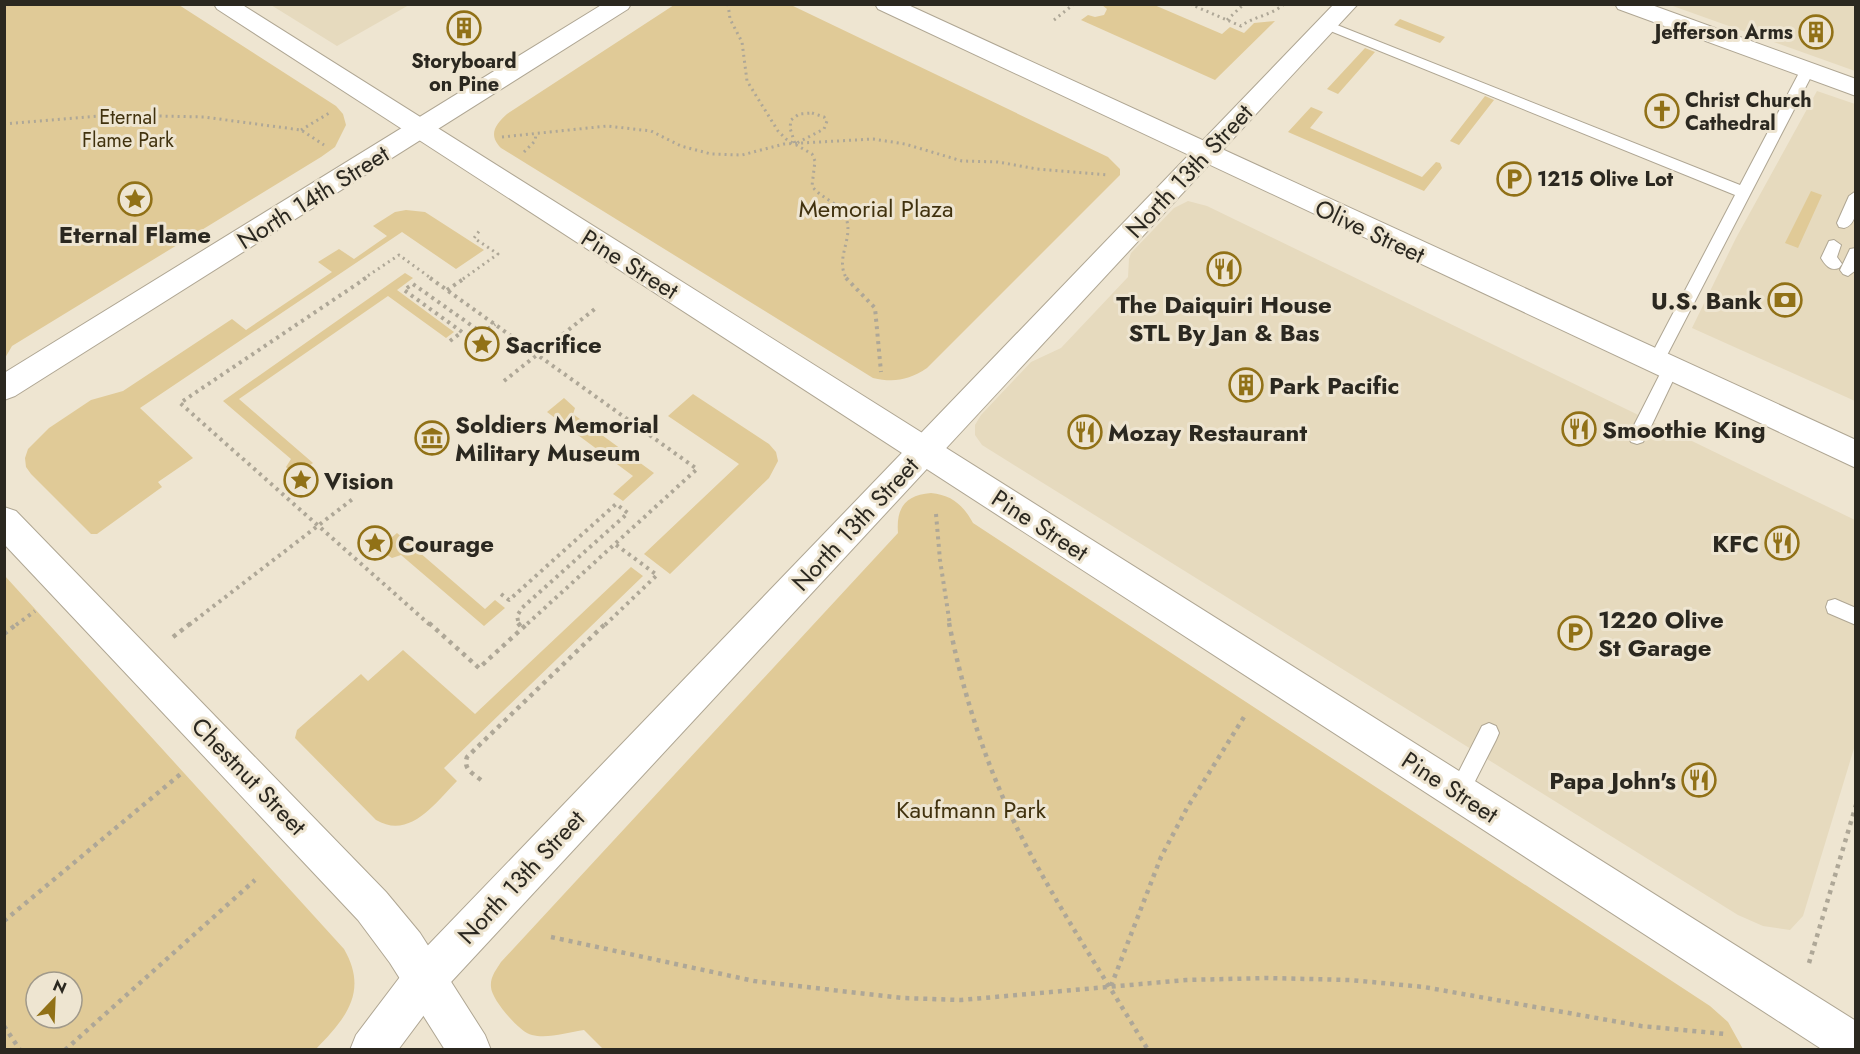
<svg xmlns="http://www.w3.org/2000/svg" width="1860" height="1054" font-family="Jost,sans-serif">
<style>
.built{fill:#e6dabe}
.green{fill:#e0ca97;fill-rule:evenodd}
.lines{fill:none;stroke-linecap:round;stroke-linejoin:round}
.service-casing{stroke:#afa693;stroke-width:2}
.minor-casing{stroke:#afa693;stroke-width:2}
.tertiary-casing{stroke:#afa693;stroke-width:2}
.secondary-casing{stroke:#afa693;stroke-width:2}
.primary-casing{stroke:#afa693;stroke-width:2}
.path-far2{stroke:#aea797;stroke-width:3;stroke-dasharray:2 4;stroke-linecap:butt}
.path-far1{stroke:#aea797;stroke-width:4;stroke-dasharray:3 4.5;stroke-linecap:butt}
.path{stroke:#aea797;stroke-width:4.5;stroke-dasharray:4 5;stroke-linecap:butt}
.service{fill:#fff;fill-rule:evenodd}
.minor{fill:#fff;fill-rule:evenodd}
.tertiary{fill:#fff;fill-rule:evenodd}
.secondary{fill:#fff;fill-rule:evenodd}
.primary{fill:#fff;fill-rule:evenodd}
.labels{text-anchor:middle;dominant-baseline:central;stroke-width:6;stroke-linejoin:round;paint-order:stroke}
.far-poi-label{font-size:20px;font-weight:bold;fill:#2b2820;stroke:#eee5d1;text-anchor:start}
.far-park-label{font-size:20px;fill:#41320e;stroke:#eee5d1}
.street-label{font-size:24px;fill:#2b2820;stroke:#eee5d1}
.park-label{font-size:24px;fill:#41320e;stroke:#eee5d1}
.poi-label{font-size:24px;font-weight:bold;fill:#2b2820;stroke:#eee5d1;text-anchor:start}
</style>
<rect width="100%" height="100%" fill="#eee5d1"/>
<path class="built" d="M271,5H409L337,46Z
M1670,5H1855V71Z
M1817,91L1855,104V401L1692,328L1736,238Z
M1188,201L1207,206L1855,520V745L1803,916L1790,930L1763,926L1738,915L982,445L975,435V425L981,415L1031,362L1061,348L1128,277L1129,259L1131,253L1174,208Z"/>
<path class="green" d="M1152,4L1222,34L1230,27L1244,33L1254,23L1275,21L1215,80L1081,20L1088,15L1095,17L1104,15L1107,9L1102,5Z
M4,5H179L336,106L343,114L346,125L335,147L321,157L12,346L5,358Z
M674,5H791L1108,157L1120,169V175L927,368C909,380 894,383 873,378L501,148C488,135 495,125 507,114Z
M1400,19L1445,37L1440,43L1394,25Z
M1365,48L1375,52L1338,94L1327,89Z
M1485,96L1494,100L1459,145L1450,141Z
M1311,107L1323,112L1310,128L1422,177L1436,162L1440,163L1442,168L1424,191L1288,132Z
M1811,191L1822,195L1798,248L1785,243Z
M406,210L425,212L484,250L456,269L402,232L140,408L193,458L158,482L162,487L97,534H91L31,474L26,467L25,458L28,449L49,428L91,400L123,391L232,319L246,330L332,272L318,262L339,249L354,259L387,236L373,226L395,212Z
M405,273L413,278L397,290L454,332L446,338L388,296L239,399L313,463L295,476L286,467L291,459L223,401Z
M693,394L769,444L776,452L778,461L769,478L670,574L644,554L739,464L668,416Z
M564,398L575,408L573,414L654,473L623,501L613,494L633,476L547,412Z
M931,493C952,495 963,505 973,523L1710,1006L1728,1022L1743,1049L604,1050L584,1030C568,1032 548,1039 532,1035C520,1033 491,999 491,987C490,977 496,970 501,962L898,533C896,508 905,495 931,493Z
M397,533L485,609L495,600L505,608L484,626L401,555L392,558L378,549Z
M631,567L643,576L444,768L457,781C435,803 410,840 376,820L295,738L297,730L361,674L368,681L403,650L475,714Z
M5,576L344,949C369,992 345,1019 316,1049H5ZM36,982H72V1018H36Z"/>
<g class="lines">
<defs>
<path id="service" d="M1327,21L1740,185L1800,71L1807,67L1814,71L1663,363L1661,367L1655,369L1649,367L1647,363L1735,195L1323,28L1321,25Z
M1856,191C1856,203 1859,224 1844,228L1839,227L1837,223L1849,196Z
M1834,240L1841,245L1837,257L1842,264L1839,268C1830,271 1826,266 1821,258L1829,241Z
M1856,248V270L1848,276L1843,274L1840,270L1850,249Z
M1670,364L1676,366L1678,370L1646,437L1643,442L1637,444L1631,442L1628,437L1662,370L1664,366Z
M1835,599L1856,608V625L1828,613L1826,607L1828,601Z
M1489,723L1496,726L1499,733L1496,740L1466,799L1459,802L1452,799L1449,792L1452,785L1482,726Z"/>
<path id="minor" d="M1334,4H1358L439,995L398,1050H350L356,1035L409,965Z
M1615,4H1649L1856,79V96L1618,9Z"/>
<path id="tertiary" d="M214,4H241L1856,1021V1050H1823L217,9Z
M4,507L16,511L386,892L420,933L485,1035L491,1050H445L390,963L358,920L4,544Z"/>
<path id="secondary" d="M603,4H631L628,9L15,396L4,400V373Z
M875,4H906L1856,440V468L878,9Z"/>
<path id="primary" d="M1856,1028V1050H1834L1840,1035Z"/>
</defs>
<use href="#service" class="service-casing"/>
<use href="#minor" class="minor-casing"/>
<use href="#tertiary" class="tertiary-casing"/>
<use href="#secondary" class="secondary-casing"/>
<use href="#primary" class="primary-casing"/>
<path class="path-far2" d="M728,4L730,19L742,42L747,81L778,131L786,139L812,154L815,161L812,186C821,199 841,203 846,218C854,239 834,259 847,279
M1190,4L1241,26C1254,16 1271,16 1284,4
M1054,20L1074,4
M1227,20L1244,4
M812,113L824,117L827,121L824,129L795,144L790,128L791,120L799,114Z
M4,124L110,115L204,117L301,130L324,145
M301,130L331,112
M502,137L607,126L651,131L681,146L711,154L742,155L784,144L873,139L905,144L962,161L998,162L1037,169L1109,175
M524,152L535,141L536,134
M363,279L399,255L432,279
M463,279L498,254L474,238L480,230"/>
<path class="path-far1" d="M366,278L180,403L430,625
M430,278L697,469L526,625
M846,278L875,308L881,372
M447,290L465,278
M450,341L462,332L404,290L413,284L478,330L485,331L495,324
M504,381L596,308
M936,514L940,560L950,625
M501,594L509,600L616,504L628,513L522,608L517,616L519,625
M16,625L35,611
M189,625L354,498
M605,625L657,575L615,544"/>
<path class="path" d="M429,623L479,668L528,623
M518,623L522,628
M949,623C963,693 985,762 1016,826C1055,904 1104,976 1148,1050
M4,634L18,623
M173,637L191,623
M481,780C472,773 463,769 467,757L606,623
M4,921L183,772
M551,937L754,981L902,998L961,1000L1186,980L1267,978L1350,980L1424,987L1641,1026L1725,1034
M1809,963L1856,805
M1111,986L1161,857L1187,808L1244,717
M4,1026L20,1050
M65,1050L255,880"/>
<use href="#service" class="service"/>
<use href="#minor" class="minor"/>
<use href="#tertiary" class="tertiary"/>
<use href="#secondary" class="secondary"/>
<use href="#primary" class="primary"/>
</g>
<defs>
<symbol id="building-ring" viewBox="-11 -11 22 22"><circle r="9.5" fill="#eee5d1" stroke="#917117" stroke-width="1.5"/><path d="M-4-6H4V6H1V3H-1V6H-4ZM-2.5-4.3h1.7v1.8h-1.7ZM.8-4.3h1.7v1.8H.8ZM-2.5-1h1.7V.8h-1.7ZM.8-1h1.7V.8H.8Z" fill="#917117"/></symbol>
<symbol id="church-ring" viewBox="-11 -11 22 22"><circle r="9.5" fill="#eee5d1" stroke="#917117" stroke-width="1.5"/><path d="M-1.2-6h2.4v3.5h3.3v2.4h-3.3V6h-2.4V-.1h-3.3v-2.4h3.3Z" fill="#917117"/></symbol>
<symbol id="parking-ring" viewBox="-11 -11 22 22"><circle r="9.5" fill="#eee5d1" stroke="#917117" stroke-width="1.5"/><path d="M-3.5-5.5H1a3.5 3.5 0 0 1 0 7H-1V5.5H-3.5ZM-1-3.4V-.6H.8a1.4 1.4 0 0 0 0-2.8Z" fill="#917117"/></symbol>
<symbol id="sight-ring" viewBox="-11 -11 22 22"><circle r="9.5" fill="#eee5d1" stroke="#917117" stroke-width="1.5"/><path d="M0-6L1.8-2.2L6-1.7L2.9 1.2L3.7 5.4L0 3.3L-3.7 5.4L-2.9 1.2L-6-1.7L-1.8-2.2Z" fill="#917117"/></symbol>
<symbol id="restaurant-ring" viewBox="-11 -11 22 22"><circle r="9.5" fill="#eee5d1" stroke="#917117" stroke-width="1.5"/><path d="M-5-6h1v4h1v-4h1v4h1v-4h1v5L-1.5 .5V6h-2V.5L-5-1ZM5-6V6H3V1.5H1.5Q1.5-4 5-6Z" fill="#917117"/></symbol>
<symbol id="bank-ring" viewBox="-11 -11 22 22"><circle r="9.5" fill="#eee5d1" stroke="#917117" stroke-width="1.5"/><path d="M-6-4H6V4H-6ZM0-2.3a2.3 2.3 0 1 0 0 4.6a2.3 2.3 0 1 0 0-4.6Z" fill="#917117"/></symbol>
<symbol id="museum-ring" viewBox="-11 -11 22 22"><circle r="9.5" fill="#eee5d1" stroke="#917117" stroke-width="1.5"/><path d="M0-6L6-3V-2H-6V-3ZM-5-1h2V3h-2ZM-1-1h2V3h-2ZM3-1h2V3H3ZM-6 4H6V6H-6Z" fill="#917117"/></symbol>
</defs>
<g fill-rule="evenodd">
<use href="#building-ring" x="445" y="9" width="38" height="38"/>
<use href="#building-ring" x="1797" y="13" width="38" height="38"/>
<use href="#church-ring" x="1643" y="92" width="38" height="38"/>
<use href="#parking-ring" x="1495" y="160" width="38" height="38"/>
<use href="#sight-ring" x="116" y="180" width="38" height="38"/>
<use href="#restaurant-ring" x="1205" y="250" width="38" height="38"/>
<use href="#bank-ring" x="1766" y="281" width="38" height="38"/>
<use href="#sight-ring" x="463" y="325" width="38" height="38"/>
<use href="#building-ring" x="1227" y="366" width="38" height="38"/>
<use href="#restaurant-ring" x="1560" y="410" width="38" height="38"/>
<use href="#restaurant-ring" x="1066" y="413" width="38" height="38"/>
<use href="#museum-ring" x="413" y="419" width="38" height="38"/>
<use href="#sight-ring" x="282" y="461" width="38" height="38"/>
<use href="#sight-ring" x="356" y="524" width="38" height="38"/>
<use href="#restaurant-ring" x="1763" y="524" width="38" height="38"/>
<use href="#parking-ring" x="1556" y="614" width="38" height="38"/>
<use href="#restaurant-ring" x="1680" y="761" width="38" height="38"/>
</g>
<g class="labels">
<g class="far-poi-label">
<text x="1793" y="32" text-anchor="end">Jefferson Arms</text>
<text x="464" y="61" text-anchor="middle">Storyboard<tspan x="464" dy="23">on Pine</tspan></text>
<text x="1685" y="100">Christ Church<tspan x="1685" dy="23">Cathedral</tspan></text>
<text x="1537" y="179">1215 Olive Lot</text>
</g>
<g class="far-park-label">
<text x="128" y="117">Eternal<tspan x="128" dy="23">Flame Park</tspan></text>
</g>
<g class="street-label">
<text transform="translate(1189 171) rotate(-47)">North 13th Street</text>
<text transform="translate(313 197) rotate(-32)">North 14th Street</text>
<text transform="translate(1370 231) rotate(25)">Olive Street</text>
<text transform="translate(630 264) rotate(32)">Pine Street</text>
<text transform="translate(855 524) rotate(-47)">North 13th Street</text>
<text transform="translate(1040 525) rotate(33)">Pine Street</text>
<text transform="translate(249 776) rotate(46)">Chestnut Street</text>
<text transform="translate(1450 787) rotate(33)">Pine Street</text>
<text transform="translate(521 877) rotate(-47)">North 13th Street</text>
</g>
<g class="park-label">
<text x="876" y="208">Memorial Plaza</text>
<text x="971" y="809">Kaufmann Park</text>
</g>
<g class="poi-label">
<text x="135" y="234" text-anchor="middle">Eternal Flame</text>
<text x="1762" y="300" text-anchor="end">U.S. Bank</text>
<text x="1224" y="304" text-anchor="middle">The Daiquiri House<tspan x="1224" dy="28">STL By Jan &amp; Bas</tspan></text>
<text x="505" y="344">Sacrifice</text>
<text x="1269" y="385">Park Pacific</text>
<text x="455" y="424">Soldiers Memorial<tspan x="455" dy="28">Military Museum</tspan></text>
<text x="1602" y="429">Smoothie King</text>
<text x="1108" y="432">Mozay Restaurant</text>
<text x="324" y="480">Vision</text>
<text x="398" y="543">Courage</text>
<text x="1759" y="543" text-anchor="end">KFC</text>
<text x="1598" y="619">1220 Olive<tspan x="1598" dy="28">St Garage</tspan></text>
<text x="1676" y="780" text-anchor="end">Papa John's</text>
</g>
</g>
<rect width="1860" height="1054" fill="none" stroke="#2b2820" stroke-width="12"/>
<g transform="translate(54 1000) rotate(23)"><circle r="28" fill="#eee5d1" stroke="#a0998a" stroke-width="1.5"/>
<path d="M0-4.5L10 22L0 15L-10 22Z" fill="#917117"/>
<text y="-9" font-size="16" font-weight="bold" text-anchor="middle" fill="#2b2820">N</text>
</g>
</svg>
